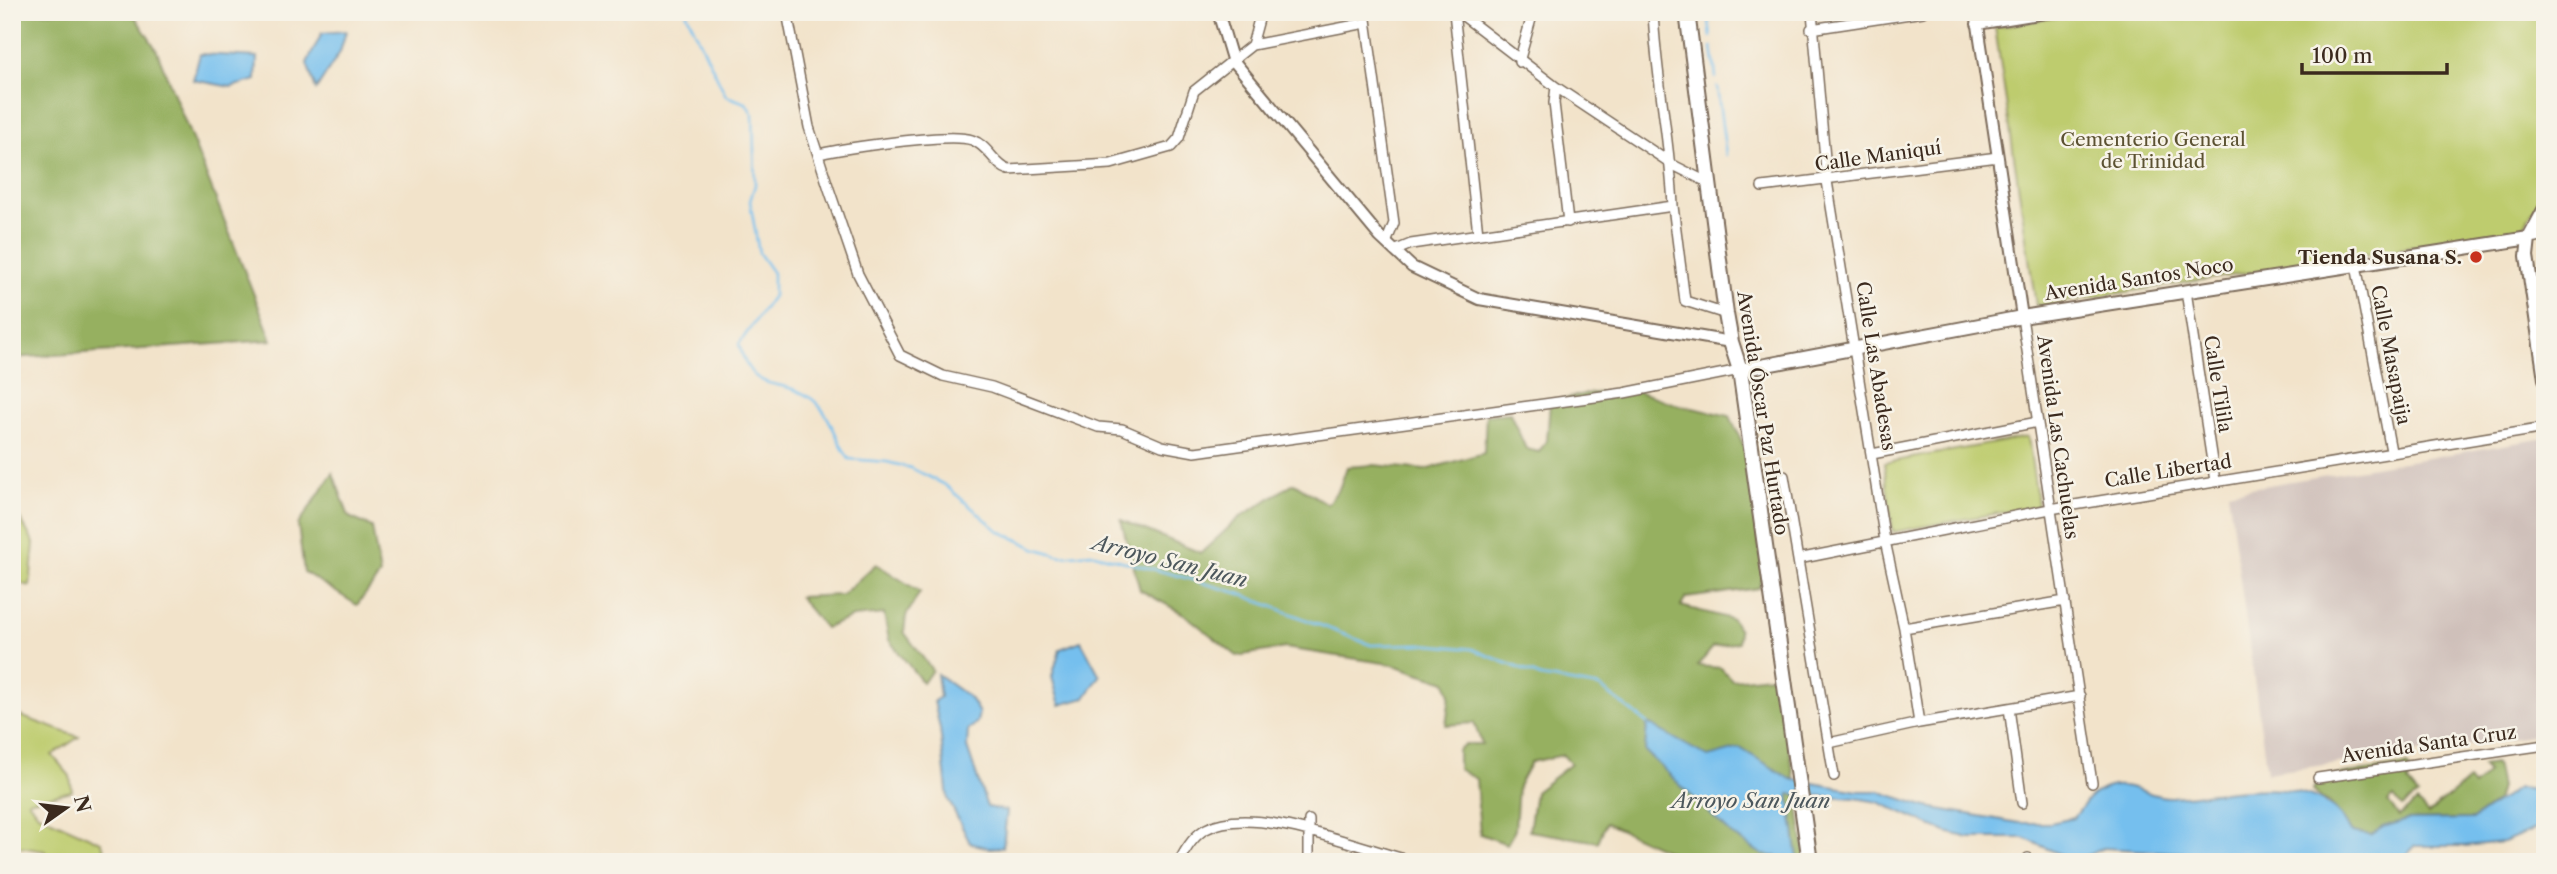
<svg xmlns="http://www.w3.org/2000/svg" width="2557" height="874" font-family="'Libre Caslon Text',serif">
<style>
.industrial{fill:#cfc0ba}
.green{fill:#becc6e;stroke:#7c7b46;stroke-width:2}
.forest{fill:#96b061;stroke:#686d40;stroke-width:2}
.water{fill:#75bfee;stroke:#587486;stroke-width:2}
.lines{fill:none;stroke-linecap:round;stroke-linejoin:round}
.stream{stroke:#75bfee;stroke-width:2.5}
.minor-casing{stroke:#7b6b5a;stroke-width:12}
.tertiary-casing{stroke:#7b6b5a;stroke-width:14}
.secondary-casing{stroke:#7b6b5a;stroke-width:16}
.primary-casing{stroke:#7b6b5a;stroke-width:18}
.minor{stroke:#fff;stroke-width:9}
.tertiary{stroke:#fff;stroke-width:10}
.secondary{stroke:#fff;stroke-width:12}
.primary{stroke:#fff;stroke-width:14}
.poi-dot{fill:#c8321e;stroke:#f7f3e8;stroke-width:2.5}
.labels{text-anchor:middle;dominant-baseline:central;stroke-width:5;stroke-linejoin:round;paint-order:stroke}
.park-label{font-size:19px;fill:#5c5232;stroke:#f7f3e8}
.street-label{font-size:19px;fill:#3b2a1e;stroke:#f7f3e8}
.poi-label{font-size:19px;font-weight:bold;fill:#3b2a1e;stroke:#f7f3e8;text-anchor:end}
.water-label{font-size:21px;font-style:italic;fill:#4c575c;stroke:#f7f3e8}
</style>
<rect width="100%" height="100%" fill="#f7f3e8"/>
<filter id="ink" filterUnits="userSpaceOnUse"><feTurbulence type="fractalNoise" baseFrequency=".0143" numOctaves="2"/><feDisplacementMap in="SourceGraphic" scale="14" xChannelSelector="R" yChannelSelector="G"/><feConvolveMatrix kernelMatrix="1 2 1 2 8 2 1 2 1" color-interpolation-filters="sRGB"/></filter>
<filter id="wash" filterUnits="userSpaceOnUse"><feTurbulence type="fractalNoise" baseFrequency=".00686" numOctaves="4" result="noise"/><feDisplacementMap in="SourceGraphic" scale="28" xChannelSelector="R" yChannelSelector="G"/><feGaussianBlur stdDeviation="1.57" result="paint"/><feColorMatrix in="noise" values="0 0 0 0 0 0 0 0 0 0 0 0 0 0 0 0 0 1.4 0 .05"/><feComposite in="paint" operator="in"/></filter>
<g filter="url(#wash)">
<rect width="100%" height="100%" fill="#f2e3ca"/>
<path class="industrial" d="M2545,438V734L2267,773L2228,492Z"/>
<path class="green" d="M2090,12H2545V190L2522,230L2036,306L1995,27Z
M2028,437L2038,506L1893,532L1884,463Z
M19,517L34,543L30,586L12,581V520Z
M12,713L79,737L52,755L70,776L72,791L28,801L38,814L101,842L110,862H49L45,851L12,846Z"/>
<path class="forest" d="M12,12H132L156,49L272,340L12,358Z
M1634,390L1678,405L1730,416L1749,457L1763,574L1759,588L1686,598L1681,606L1732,619L1739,630L1738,642L1713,647L1698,666L1721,668L1732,680L1779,675L1806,862H1692L1606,823L1598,842L1529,831L1535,792L1571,764L1563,755L1531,762L1518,786L1515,830L1507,844L1480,834L1476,779L1458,769V750L1465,744H1482L1474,723L1446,725L1450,695L1446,682L1390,664L1285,648L1237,656L1184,614L1140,590L1121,520L1201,553L1239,518L1294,483L1327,504L1339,489L1347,467L1374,465L1425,470L1484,453L1486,415L1510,413L1526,449L1539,452L1547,440L1550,403L1584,394Z
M333,473L349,517L372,527L380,575L357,605L304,572L298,525Z
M876,564L920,592L906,616L904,632L932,670L923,683L889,640L884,614L853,617L825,628L799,597L842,595Z
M2495,764L2500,787L2496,802L2473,819L2407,820L2383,827L2371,835L2351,832L2329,802L2320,798L2313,790L2318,778L2407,765L2414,775L2407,782L2418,795L2402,807L2394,797L2388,802L2399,816L2417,802L2428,814L2468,781L2473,787L2488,773L2482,766Z"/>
<path class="water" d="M346,31L340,52L316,90L307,63L322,33Z
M200,54L257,57L256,80L231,87L193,80Z
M1081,641L1100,676L1085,698L1060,705L1052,677L1060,649Z
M937,674L970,698L979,713L977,722L968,731L967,747L987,807L1007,811L1003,847L989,848L970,843L948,799L940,729L934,701L940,697Z
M1647,723L1708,757L1740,748L1791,779L1858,791H1878L1927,807L2019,823H2050L2074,818C2084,804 2091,792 2109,787C2130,781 2151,798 2171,797C2227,795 2322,767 2351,832L2371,835L2383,827L2407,820L2473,819L2518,788L2545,791V825L2503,842L2465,846H2415L2400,862H2200L2187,853L2103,848L2082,858L2064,856L2024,838H1969L1946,832L1878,802L1855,798L1789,794L1798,859L1763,855L1731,834L1645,751Z"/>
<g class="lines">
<path class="stream" d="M686,12L726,96L746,103L753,115L755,185L750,201L759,253L773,273V296L739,344C753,399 778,374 812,399C831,414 836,440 849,459L887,462L911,468L945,485L999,531L1035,548L1061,556L1091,553L1172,574L1238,593L1371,645L1421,644L1472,649L1541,677L1600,687L1647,723
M1708,13L1711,37
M1712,47L1716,77
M1717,87L1726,155"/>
</g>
</g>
<g filter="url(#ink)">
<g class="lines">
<defs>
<path id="minor" d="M787,12L809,127L829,189L858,274L900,355L943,376L992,387L1098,427L1122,429L1162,446L1195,452L1624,393L1740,370
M1261,12L1252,45L1366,23
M1365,12L1394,223L1386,243
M1454,12L1478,234
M1458,12L1556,87L1675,166L1709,183
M1812,12L1827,181L1885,541L1904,628L1919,723
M1811,29L1923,12
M1519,62L1533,12
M1556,87L1554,103L1568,222
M819,154C845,148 951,132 972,140C988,145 995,166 1009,170L1111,164L1171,147L1179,138L1194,91L1252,45
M1762,187L1998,157
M1673,206L1685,301L1726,314
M2529,238L2545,236
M1394,251L1411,244L1673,206C1670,141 1656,77 1653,12
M2356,265L2391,451
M2186,291L2215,481
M2022,317L2092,783
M1872,454L2038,422
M1784,476L1834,776
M1798,559L2050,509L2545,428
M1904,628L2065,601
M2009,708L2022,803
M1829,743L1919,723L2080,696
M2318,778L2545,745
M1309,820V862
M2028,858V862
M1179,862C1185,850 1194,835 1206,829C1255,802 1365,851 1416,862"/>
<path id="tertiary" d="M1218,12L1232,59L1380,237L1412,267L1479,299L1731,342
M1976,12L2022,317
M1977,24L2051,12"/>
<path id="secondary" d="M2545,208L2529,238L2527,256L2545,379
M1740,370L2022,317L2529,238"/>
<path id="primary" d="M1687,12L1726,314L1731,342L1740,370L1810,862"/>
</defs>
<use href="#minor" class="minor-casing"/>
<use href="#tertiary" class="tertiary-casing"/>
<use href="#secondary" class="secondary-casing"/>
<use href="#primary" class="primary-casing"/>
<use href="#minor" class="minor"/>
<use href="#tertiary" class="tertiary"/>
<use href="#secondary" class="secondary"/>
<use href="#primary" class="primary"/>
</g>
</g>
<circle class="poi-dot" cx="2476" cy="257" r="7"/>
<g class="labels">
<g class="park-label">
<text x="2153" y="139">Cementerio General<tspan x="2153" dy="22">de Trinidad</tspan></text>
</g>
<g class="street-label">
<text transform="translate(1878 156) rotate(-8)">Calle Maniquí</text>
<text transform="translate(2139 279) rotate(-9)">Avenida Santos Noco</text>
<text transform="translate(2391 355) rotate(79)">Calle Masapaija</text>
<text transform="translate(1876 366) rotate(81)">Calle Las Abadesas</text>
<text transform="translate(2218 384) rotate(81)">Calle Tilila</text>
<text transform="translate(1763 413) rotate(81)">Avenida Óscar Paz Hurtado</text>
<text transform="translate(2058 437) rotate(82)">Avenida Las Cachuelas</text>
<text transform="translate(2168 471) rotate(-9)">Calle Libertad</text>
<text transform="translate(2429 744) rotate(-8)">Avenida Santa Cruz</text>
</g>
<g class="poi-label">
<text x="2462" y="257">Tienda Susana S.</text>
</g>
<g class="water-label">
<text transform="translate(1170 561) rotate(14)">Arroyo San Juan</text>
<text x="1751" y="800">Arroyo San Juan</text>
</g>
</g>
<rect width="2557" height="874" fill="none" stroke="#f7f3e8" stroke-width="42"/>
<g transform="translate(66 808) rotate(76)" stroke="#f7f3e8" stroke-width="5" paint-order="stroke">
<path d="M0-5L12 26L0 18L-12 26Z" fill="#3b2a1e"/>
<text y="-10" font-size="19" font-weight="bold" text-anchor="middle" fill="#3b2a1e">N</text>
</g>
<path d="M2302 63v10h145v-10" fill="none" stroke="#3b2a1e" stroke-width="3.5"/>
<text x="2312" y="63" font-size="21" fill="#3b2a1e" stroke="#f7f3e8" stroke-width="5" paint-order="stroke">100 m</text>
</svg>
